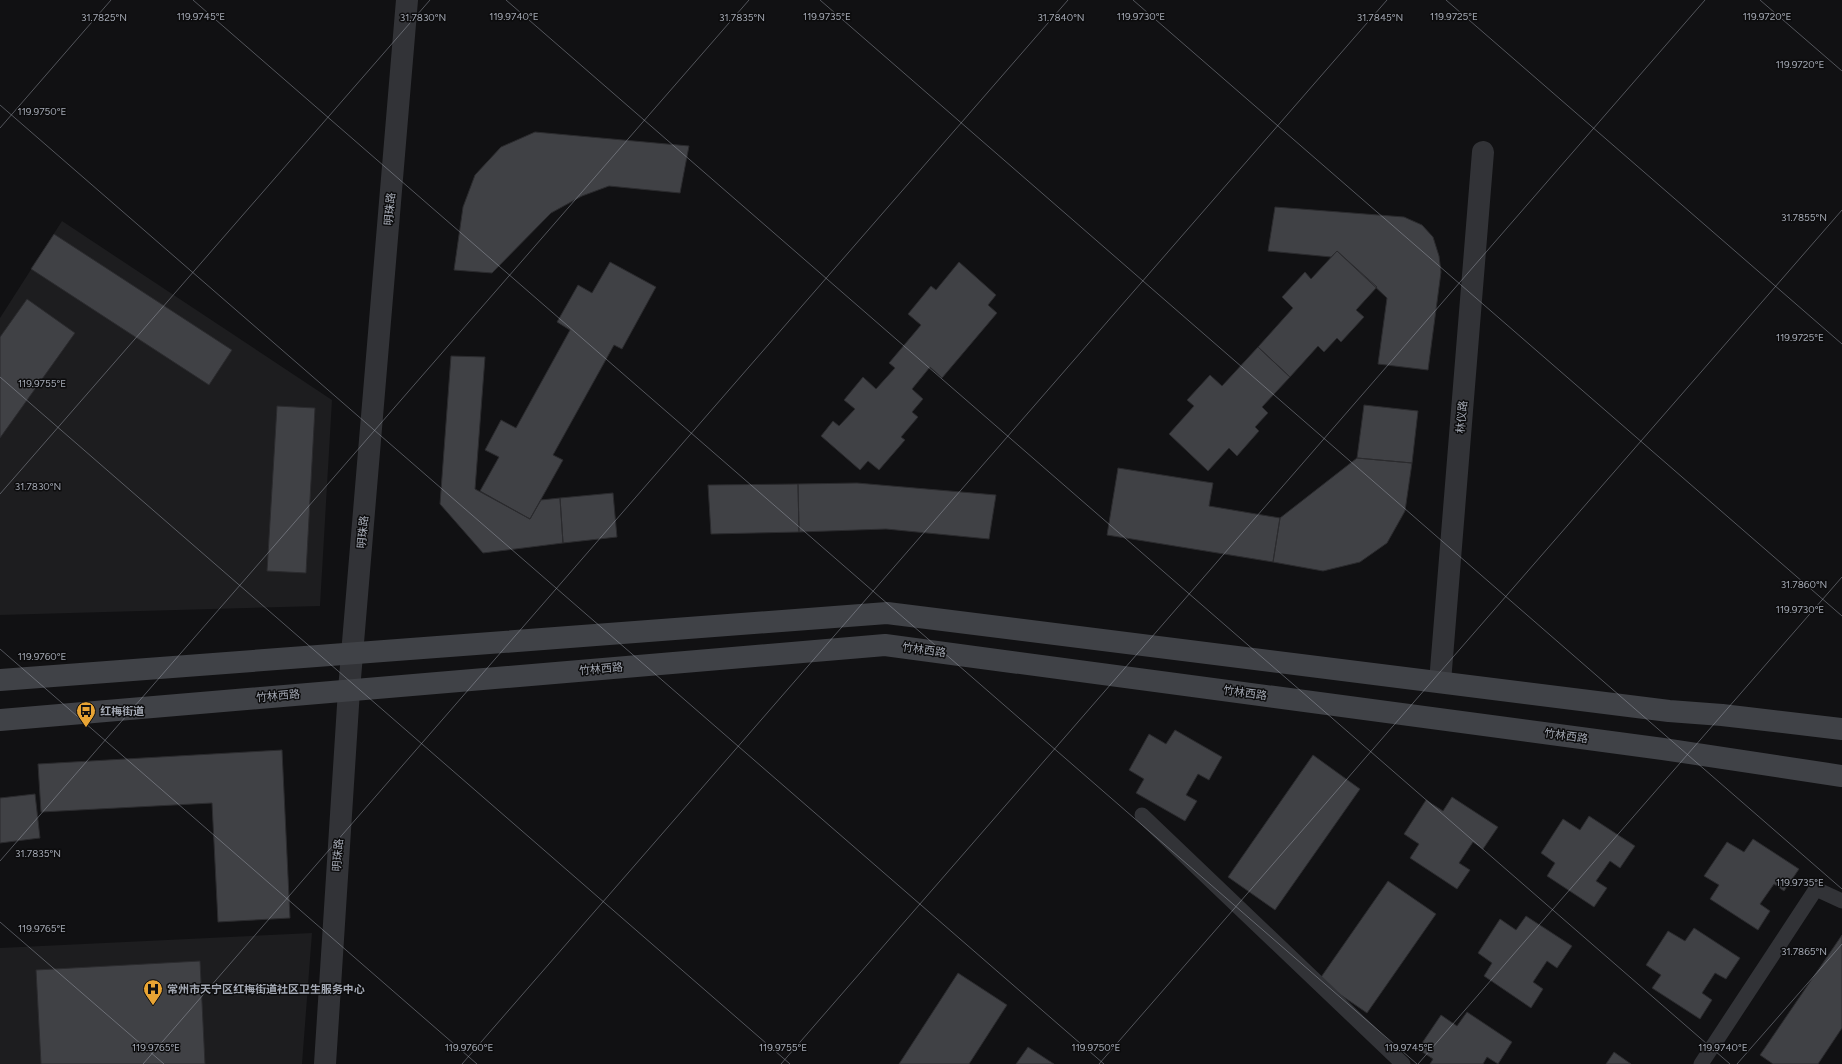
<svg xmlns="http://www.w3.org/2000/svg" width="1842" height="1064" font-family="Figtree,'Noto Sans SC',sans-serif">
<style>
.built{fill:#1d1d1f}
.building{fill:#404145;stroke:#2b2b2e}
.lines{fill:none;stroke-linecap:round;stroke-linejoin:round}
.service{stroke:#323337;stroke-width:15}
.minor{stroke:#323337;stroke-width:22}
.secondary{stroke:#404247;stroke-width:22}
.ticks{fill:none;stroke:#a3a8b3;stroke-width:1;stroke-opacity:0.45}
.labels{text-anchor:middle;dominant-baseline:central;stroke-width:3;stroke-linejoin:round;paint-order:stroke}
.street-label{font-size:11px;fill:#a3a8b3;stroke:#0c0c0d}
.poi-label{font-size:11px;font-weight:bold;fill:#a3a8b3;stroke:#0c0c0d;text-anchor:start}
.ticks-label{font-size:10px;text-anchor:middle;fill:#a3a8b3;stroke:#0c0c0d;stroke-width:3;stroke-linejoin:round;paint-order:stroke}
</style>
<rect width="100%" height="100%" fill="#111113"/>
<path class="built" d="M62,221L332,400L320,606L0,615V318Z
M312,933L302,1064H0V948Z"/>
<path class="building" d="M535,132L689,146L680,193L609,186L582,196L551,213L492,273L454,270L463,207L475,175L501,147Z
M1275,207L1404,217L1422,225L1433,237L1439,256L1441,272L1428,370L1378,364L1387,298L1337,251L1331,257L1268,251Z
M54,234L232,350L209,385L31,269Z
M1337,251L1377,287L1356,310L1364,317L1341,342L1337,338L1324,352L1318,346L1290,377L1258,347L1293,308L1282,297L1305,272L1311,279Z
M610,262L656,287L622,349L614,345L553,455L563,460L530,519L480,491L499,457L485,450L501,420L516,428L570,330L557,322L578,285L592,293Z
M959,262L996,295L988,305L997,313L942,378L930,367L912,389L923,399L912,412L918,417L901,437L905,440L879,470L868,461L860,470L821,436L833,421L839,426L855,409L844,400L863,377L876,389L895,368L889,363L921,325L908,314L931,286L936,290Z
M27,299L75,333L0,438V337Z
M1258,347L1290,377L1262,407L1268,413L1255,427L1259,431L1237,456L1229,448L1208,471L1169,434L1194,406L1187,400L1210,375L1222,386Z
M451,356L485,357L475,489L530,519L541,500L560,498L563,543L483,553L440,504Z
M1364,405L1418,411L1412,463L1357,458Z
M277,406L315,408L306,573L267,571Z
M1357,458L1412,463L1405,511L1387,543L1360,562L1323,571L1273,562L1280,518Z
M1118,468L1213,483L1209,506L1280,518L1273,562L1107,535Z
M857,483L996,495L989,539L886,529L799,532L798,484Z
M798,484L799,532L711,534L708,485Z
M613,493L617,537L563,543L560,498Z
M1175,730L1222,757L1209,780L1198,774L1186,795L1197,801L1185,821L1136,793L1144,779L1129,770L1149,734L1166,744Z
M282,750L290,918L218,922L212,803L41,812L38,764Z
M1313,755L1360,789L1275,910L1228,877Z
M35,794L40,838L0,843V798Z
M1452,797L1498,827L1483,849L1473,842L1459,863L1470,870L1457,889L1410,858L1419,844L1404,834L1426,800L1443,811Z
M1589,816L1635,846L1620,868L1610,861L1596,881L1607,888L1594,907L1547,876L1555,863L1541,853L1563,819L1580,830Z
M1753,839L1799,869L1784,891L1774,884L1760,904L1770,911L1758,930L1710,899L1719,885L1704,876L1727,842L1744,852Z
M1388,881L1436,914L1367,1013L1319,980Z
M1526,916L1572,946L1557,968L1547,961L1533,982L1543,989L1531,1008L1484,976L1492,963L1478,953L1500,919L1516,930Z
M1694,928L1740,958L1726,979L1715,973L1702,993L1712,1000L1700,1019L1652,988L1661,975L1646,965L1668,931L1685,941Z
M1842,935V1028L1818,1064H1773L1760,1055Z
M200,961L205,1064H41L36,970Z
M958,973L1007,1005L969,1064H899Z
M1467,1012L1512,1042L1498,1064L1487,1057L1483,1064H1430L1433,1059L1418,1049L1441,1015L1457,1026Z
M1028,1047L1054,1064H1016Z
M1614,1052L1631,1064H1606Z"/>
<g class="lines">
<path class="service" d="M1142,815L1403,1064
M1701,1064L1816,889L1842,901"/>
<path class="minor" d="M1440,682L1483,152
M325,1064L349,690L407,0"/>
<path class="secondary" d="M0,680L887,613L1669,711L1722,715L1842,729
M0,720L885,645L1663,749L1842,776"/>
</g>
<path class="ticks" d="M193,0L1417,1064M506,0L1730,1064M820,0L1842,889M1133,0L1842,616M1446,0L1842,344M1760,0L1842,71M0,105L1104,1064M0,128L111,0M0,377L790,1064M0,494L430,0M0,649L477,1064M0,861L749,0M0,922L164,1064M143,1064L1068,0M462,1064L1387,0M781,1064L1705,0M1099,1064L1842,210M1418,1064L1842,577M1737,1064L1842,944"/>
<defs>
<symbol id="bus-pin" viewBox="-11 -11 22 30"><path d="M0 17L-7.5 6A9.5 9.5 0 1 1 7.5 6Z" fill="#e8a434" stroke="#0c0c0d"/><path d="M-5-6H5V4H4V6H2V4H-2V6H-4V4H-5ZM-3.5-4V0h7V-4ZM-3.5 1.2v1.5H-2V1.2ZM2 1.2v1.5H3.5V1.2Z" fill="#111"/></symbol>
<symbol id="hospital-pin" viewBox="-11 -11 22 30"><path d="M0 17L-7.5 6A9.5 9.5 0 1 1 7.5 6Z" fill="#e8a434" stroke="#0c0c0d"/><path d="M-5-5h3v3.5h4V-5h3V5h-3V1.5h-4V5h-3Z" fill="#111"/></symbol>
</defs>
<g fill-rule="evenodd">
<use href="#bus-pin" x="75" y="700" width="22" height="30"/>
<use href="#hospital-pin" x="142" y="978" width="22" height="30"/>
</g>
<g class="labels">
<g class="street-label">
<text transform="translate(390 209) rotate(-85)">明珠路</text>
<text transform="translate(1462 417) rotate(-85)">林仪路</text>
<text transform="translate(363 532) rotate(-85)">明珠路</text>
<text transform="translate(924 650) rotate(8)">竹林西路</text>
<text transform="translate(601 669) rotate(-5)">竹林西路</text>
<text transform="translate(1245 693) rotate(8)">竹林西路</text>
<text transform="translate(278 696) rotate(-5)">竹林西路</text>
<text transform="translate(1566 736) rotate(8)">竹林西路</text>
<text transform="translate(338 855) rotate(-86)">明珠路</text>
</g>
<g class="poi-label">
<text x="100" y="711">红梅街道</text>
<text x="167" y="989">常州市天宁区红梅街道社区卫生服务中心</text>
</g>
</g>
<g class="ticks-label">
<text x="827" y="20">119.9735°E</text>
<text x="201" y="20">119.9745°E</text>
<text x="514" y="20">119.9740°E</text>
<text x="1141" y="20">119.9730°E</text>
<text x="1454" y="20">119.9725°E</text>
<text x="1767" y="20">119.9720°E</text>
<text x="104" y="21">31.7825°N</text>
<text x="742" y="21">31.7835°N</text>
<text x="423" y="21">31.7830°N</text>
<text x="1061" y="21">31.7840°N</text>
<text x="1380" y="21">31.7845°N</text>
<text x="1800" y="68">119.9720°E</text>
<text x="42" y="115">119.9750°E</text>
<text x="1804" y="221">31.7855°N</text>
<text x="1800" y="341">119.9725°E</text>
<text x="42" y="387">119.9755°E</text>
<text x="38" y="490">31.7830°N</text>
<text x="1804" y="588">31.7860°N</text>
<text x="1800" y="613">119.9730°E</text>
<text x="42" y="660">119.9760°E</text>
<text x="38" y="857">31.7835°N</text>
<text x="1800" y="886">119.9735°E</text>
<text x="42" y="932">119.9765°E</text>
<text x="1804" y="955">31.7865°N</text>
<text x="156" y="1051">119.9765°E</text>
<text x="469" y="1051">119.9760°E</text>
<text x="783" y="1051">119.9755°E</text>
<text x="1096" y="1051">119.9750°E</text>
<text x="1409" y="1051">119.9745°E</text>
<text x="1723" y="1051">119.9740°E</text>
</g>
</svg>
